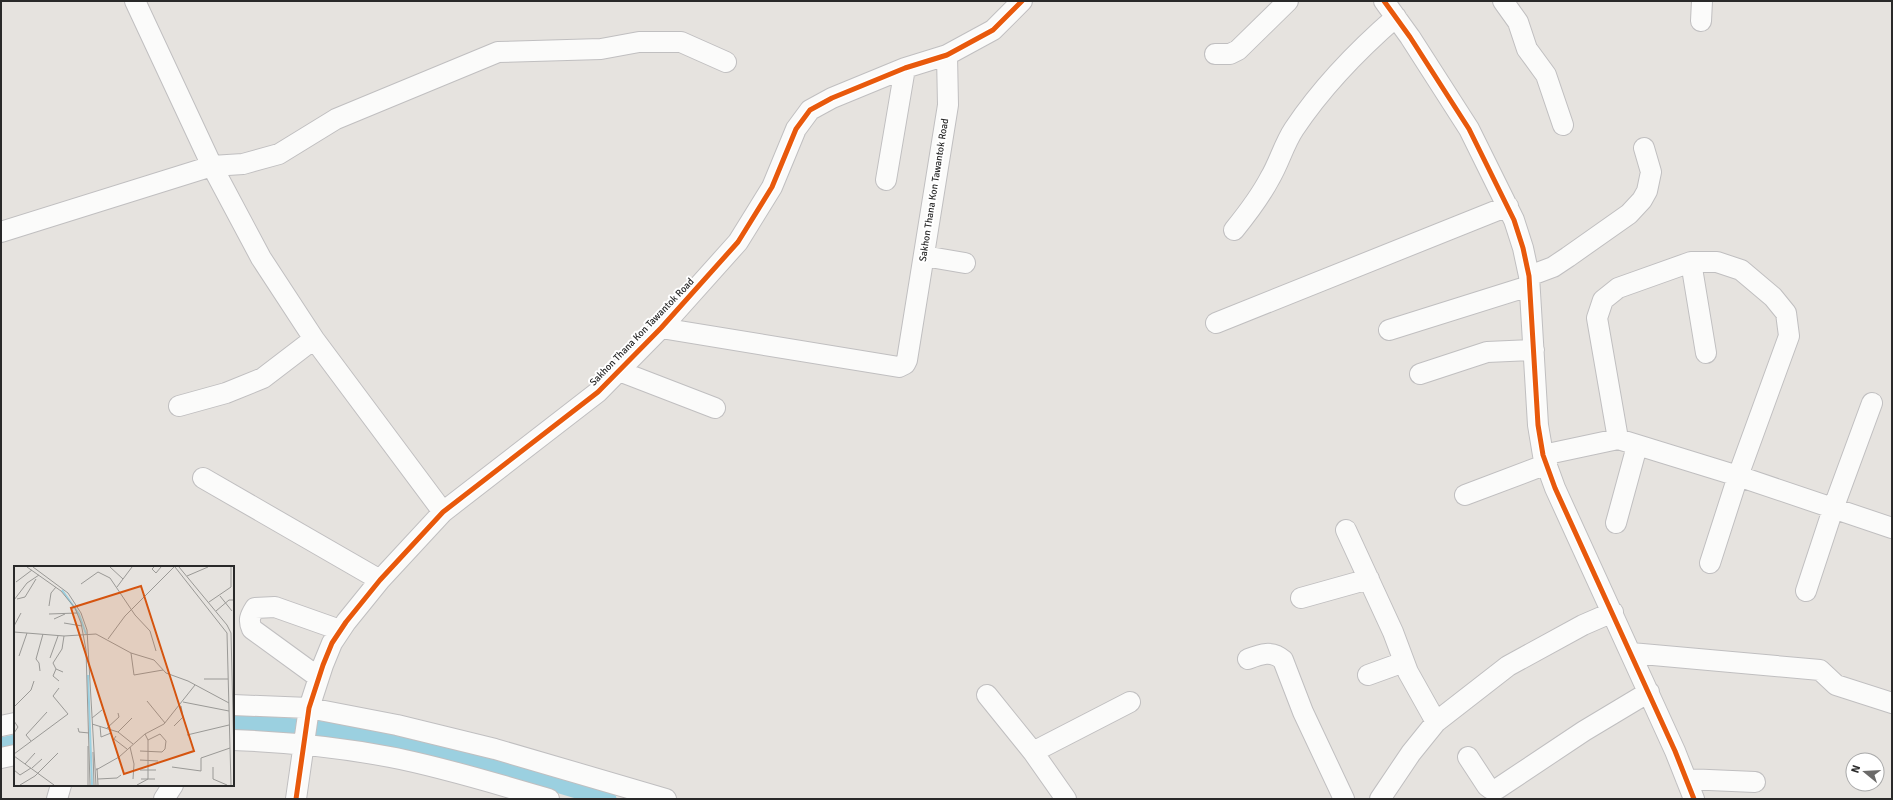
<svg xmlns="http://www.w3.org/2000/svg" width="1893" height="800" font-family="Signika,sans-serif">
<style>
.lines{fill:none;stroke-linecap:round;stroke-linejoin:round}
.canal{stroke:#9bd0e0;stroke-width:17}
.minor-casing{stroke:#c0bfc0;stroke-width:22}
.minor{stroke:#fbfbfa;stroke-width:20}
.cycleway-casing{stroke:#fff;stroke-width:8}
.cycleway{stroke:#e8590c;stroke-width:5}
.labels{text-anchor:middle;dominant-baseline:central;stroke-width:4;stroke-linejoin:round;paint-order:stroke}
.street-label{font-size:10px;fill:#292929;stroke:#fff}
.inset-river{fill:none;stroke:#9bd0e0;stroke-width:2}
.inset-road{fill:none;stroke:#9a9996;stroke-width:1}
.view{fill:#d5540f;fill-opacity:0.15;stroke:#d5540f;stroke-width:2}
.inset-edge{fill:none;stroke:#292929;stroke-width:2}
</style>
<rect width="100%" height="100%" fill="#e6e3df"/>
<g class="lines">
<path class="canal" d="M233,723C284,725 337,730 387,740C462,754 535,778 608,799
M1,746L15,743"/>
<defs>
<path id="minor" d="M135,1L212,166L261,258L314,339L443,512
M1384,1L1410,37L1469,129L1514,220L1523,248L1529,276L1538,425L1543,455L1555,488L1675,751L1694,799
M1503,1L1518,22L1527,49L1546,75L1563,125
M1701,21L1702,1
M1215,54H1230L1238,50L1288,1
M886,180L905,68
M1234,230C1247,214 1260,197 1270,178C1279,163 1284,144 1294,129C1322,87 1358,50 1396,17
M1,232L212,166L243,164L279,154L336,119L498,52L601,49L639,42H681L726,62
M924,256L965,263
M1691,262L1706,353
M1529,276L1553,267L1568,257L1629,214L1642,200L1647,191L1651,172L1644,148
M1216,323L1508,206
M661,328L899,367L905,364L907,360L948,105L947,55
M1389,330L1529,286
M619,371L715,408
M1420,374L1487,352L1534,350
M179,406L226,393L263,378L314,339
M1618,439L1597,318L1603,300L1618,288L1691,262H1717L1741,270L1773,297L1786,313L1789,336L1738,476L1710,563
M1543,455L1618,439L1738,476L1892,528
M203,478L380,580
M1465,495L1547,464
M1616,523L1637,446
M1346,530L1393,632L1408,672L1436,722
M1806,591L1833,509L1872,403
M1301,598L1369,579
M1631,653L1820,670L1836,685L1892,703
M1248,659C1261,654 1272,650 1283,660L1303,712L1344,799
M1368,675L1404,662
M318,677L252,629C248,620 250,616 255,608L275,607L340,630
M987,695L1033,752L1066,799
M233,705L309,708L397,725L495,749L666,799
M1,726L15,723
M233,740C286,742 338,747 390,757C443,767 496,784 549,799
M1033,752L1130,702
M1468,757L1487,786L1491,789H1497L1584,731L1649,692
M1,758L15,755
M1686,779L1755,782
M57,799L61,785
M164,799L173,785
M296,799L309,708L323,665L332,643L346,622L380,580L443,512L598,392L661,328L738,242L772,187L796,129L810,110L832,98L905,68L947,55L993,30L1022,1
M1380,799L1411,753L1436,722L1508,666L1583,625L1613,612"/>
</defs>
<use href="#minor" class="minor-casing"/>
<use href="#minor" class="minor"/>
<defs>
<path id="cycleway" d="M1384,1L1410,37L1469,129L1514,220L1523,248L1529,276L1538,425L1543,455L1555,488L1675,751L1694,799
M296,799L309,708L323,665L332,643L346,622L380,580L443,512L598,392L661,328L738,242L772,187L796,129L810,110L832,98L905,68L947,55L993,30L1022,1"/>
</defs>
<use href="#cycleway" class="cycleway-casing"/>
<use href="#cycleway" class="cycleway"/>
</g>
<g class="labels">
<g class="street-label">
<text transform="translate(934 190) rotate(-81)">Sakhon Thana Kon Tawantok Road</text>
<text transform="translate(642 332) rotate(-46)">Sakhon Thana Kon Tawantok Road</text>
</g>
</g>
<g transform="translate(14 566)">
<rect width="220" height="220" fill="#e6e3df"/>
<path class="inset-river" d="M48,24L65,48L72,68M74,109L78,219"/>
<path class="inset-road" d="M13,1L47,25L61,42L67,57L72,84L76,219M19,1L54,27L67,47L73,64L82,219M96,1L109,13M140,1L138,3L142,7L147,1M161,1L213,67L217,219M165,1L213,59L217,67L220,192M173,10L194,1M2,16L18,4M67,18L84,6L96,12L121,49L136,65L142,85M103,21L118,1M206,30L218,45M3,33L11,31L22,13M0,34L13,17L25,9M195,36L217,21V1M35,40L37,27L42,21M202,45L215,34H220M35,48L63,47M40,53L51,48M50,57L68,60M0,60L7,47M0,66L50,70L82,68L117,87L140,94L152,107L174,115L215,137M94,73L111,50L160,1M117,87L120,109L149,104M5,90L13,67M36,92L44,70M42,103L39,110L45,115M26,105L25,97L22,93L29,68M49,106L42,103L39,97L48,83L50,70M190,113H214M133,135L151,157M169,136L215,145M0,141L17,124L20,115M78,152L88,144M0,155L4,161L0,167M78,158L104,166L119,178M86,160L87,171L97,167M160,160L169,151L167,140M64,162L65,166L75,167M93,162L105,151L104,147M104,166L118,152M173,169L215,159M102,170L100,173L113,183M17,175L12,169L33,146M74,180V219M116,181L120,198L119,213M126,185L148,186L151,183L152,175L146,168L134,174M79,186L80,219M0,188L54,148L39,130L45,122M0,190L40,219M126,194L144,195M11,198L21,187M158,201L187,205V192L216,182M199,201V213L213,219M18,202L28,193M83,202L84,219M0,204L6,209L17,202M82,204L105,191L131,168L150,158L181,119M126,204H142M84,213L103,212L107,209M127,213H141M6,219L21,210L44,187M123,219L134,213V174L131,168"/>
<path class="view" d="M127,20L180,185L110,208L57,42Z"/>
<rect width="220" height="220" class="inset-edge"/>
</g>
<rect width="1893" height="800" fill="none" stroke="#292929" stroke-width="4"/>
<g transform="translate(1865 772) rotate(288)"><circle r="19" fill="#ffffff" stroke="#a9a9a9"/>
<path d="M0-3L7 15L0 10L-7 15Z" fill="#6b6a69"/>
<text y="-6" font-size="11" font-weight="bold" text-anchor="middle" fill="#292929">N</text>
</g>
</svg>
